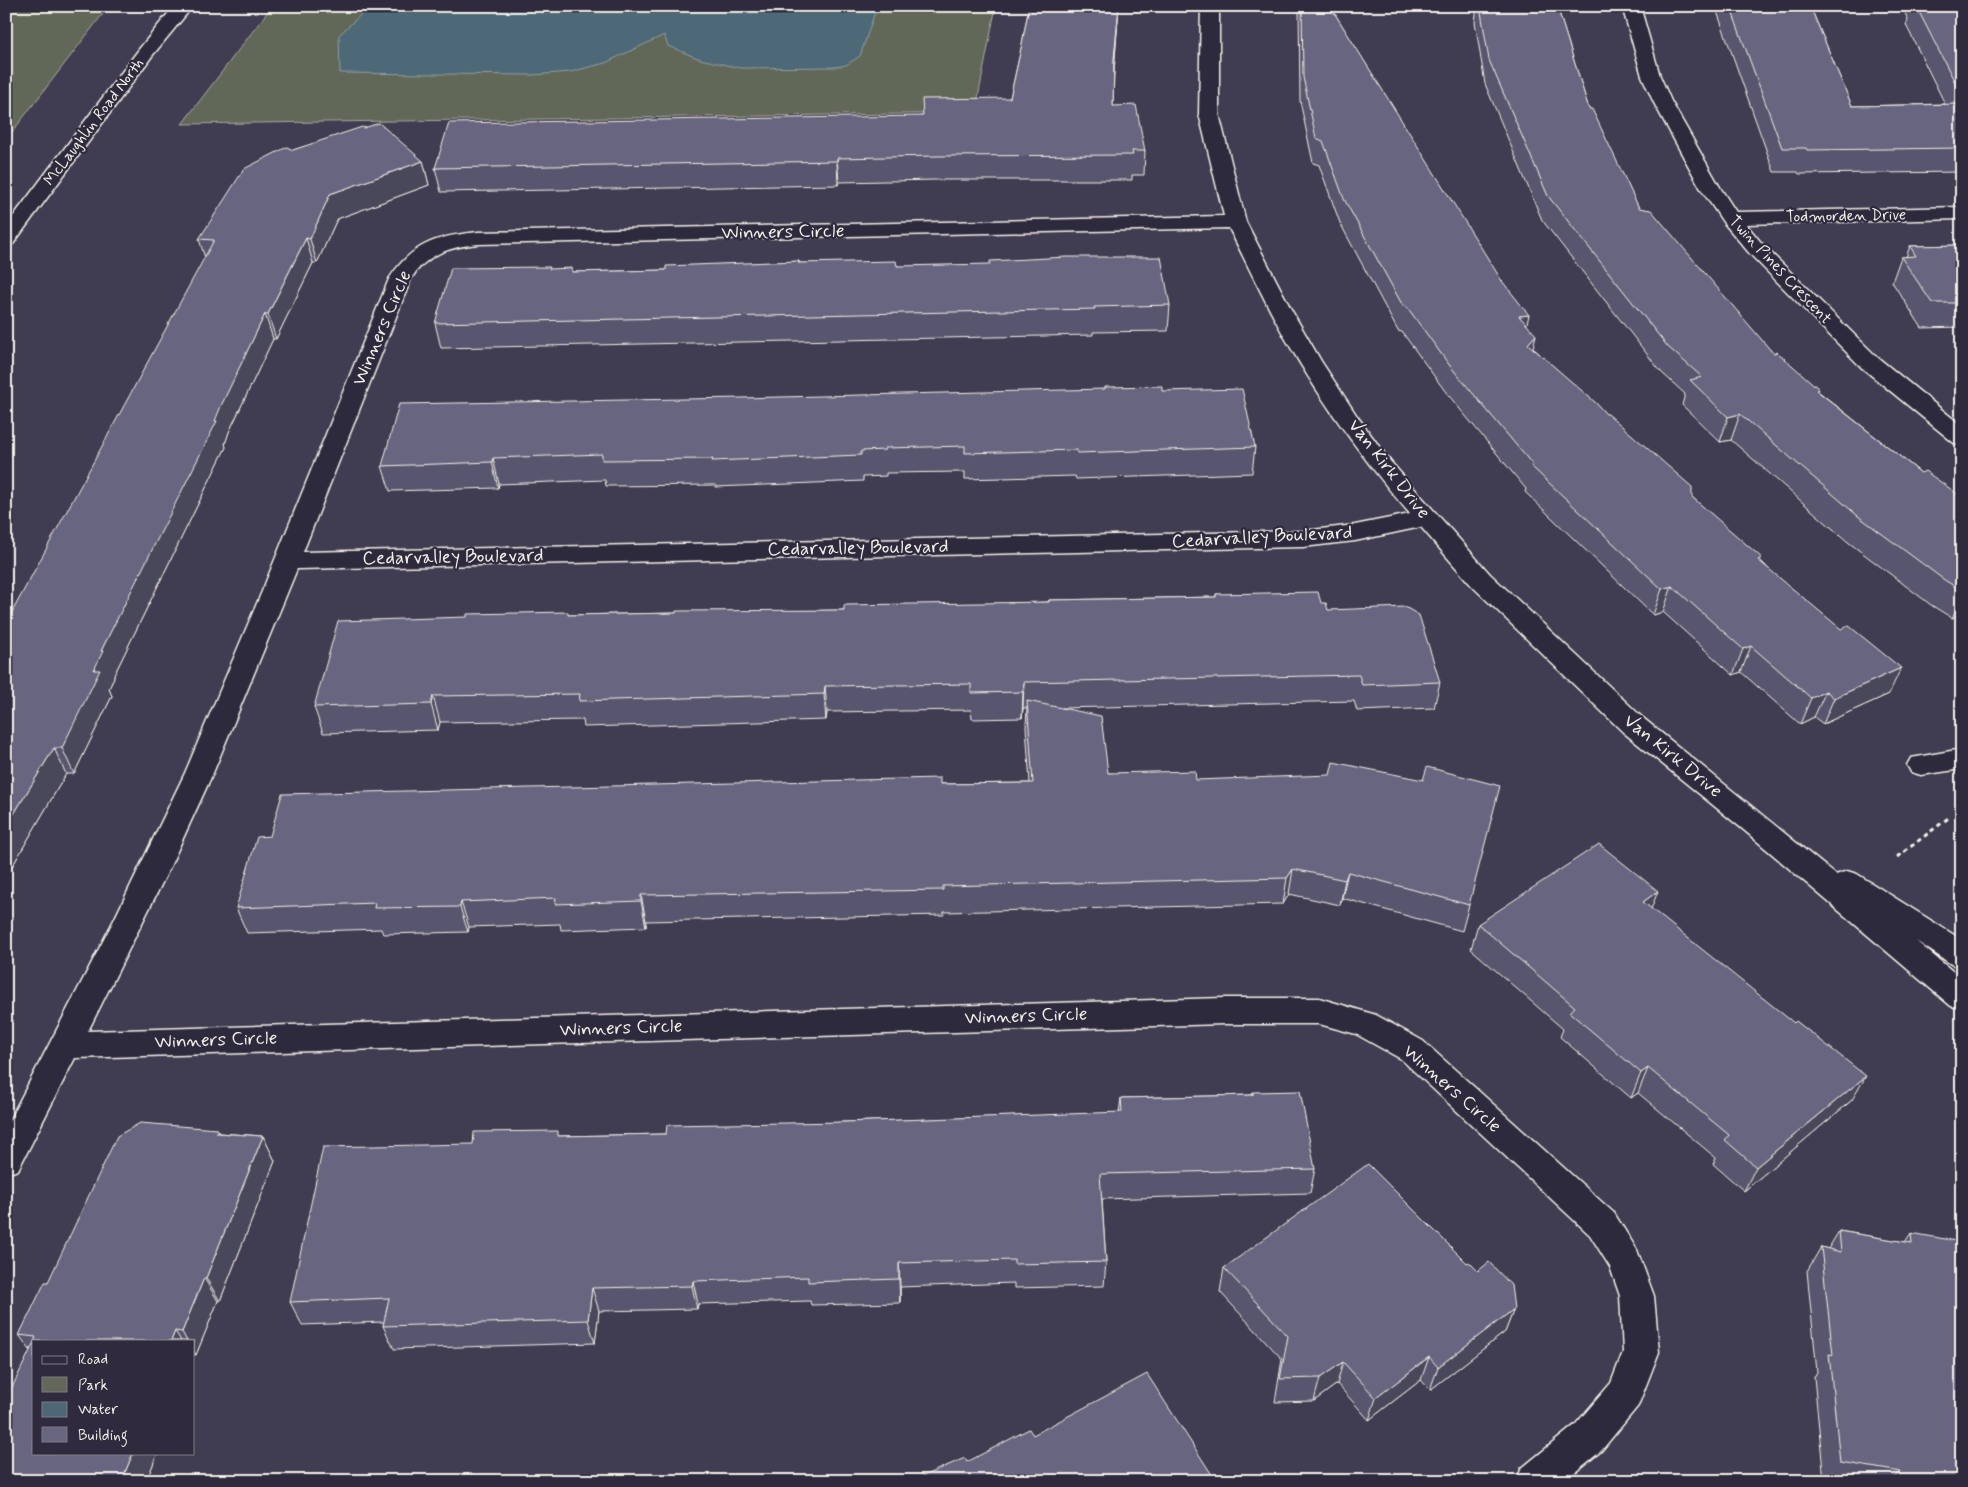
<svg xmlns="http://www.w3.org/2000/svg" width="1968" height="1487" font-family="Mynerve,sans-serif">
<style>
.green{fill:#626759;stroke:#abaca0}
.water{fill:#4e6776;stroke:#909ea4}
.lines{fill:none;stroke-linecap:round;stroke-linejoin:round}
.minor-casing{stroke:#f4f1e8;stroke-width:3}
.major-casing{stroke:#f4f1e8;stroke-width:3}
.path{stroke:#f4f1e8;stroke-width:3;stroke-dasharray:4.5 4;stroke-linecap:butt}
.minor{fill:#2f2a3d;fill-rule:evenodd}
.major{fill:#2f2a3d;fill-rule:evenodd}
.wall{fill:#59576e;stroke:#f4f1e8}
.shaded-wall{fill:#49475a;stroke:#f4f1e8}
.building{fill:#686580;stroke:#f4f1e8}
.labels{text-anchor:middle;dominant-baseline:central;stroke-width:4.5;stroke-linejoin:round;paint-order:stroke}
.far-street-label{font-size:16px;fill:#f4f1e8;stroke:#2f2a3d}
.street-label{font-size:19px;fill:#f4f1e8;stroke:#2f2a3d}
</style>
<rect width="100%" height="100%" fill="#403c51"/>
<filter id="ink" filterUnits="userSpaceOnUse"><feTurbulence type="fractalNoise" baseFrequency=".02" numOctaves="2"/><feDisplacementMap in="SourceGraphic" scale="10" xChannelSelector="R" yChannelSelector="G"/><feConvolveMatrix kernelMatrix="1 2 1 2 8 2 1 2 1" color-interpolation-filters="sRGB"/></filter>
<g filter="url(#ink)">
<path class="green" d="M6,6H109L6,140Z
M272,6H996L975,113L182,124Z"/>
<path class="water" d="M370,6H877L860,56L846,65L835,67L740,68L700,59L668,46L664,35L605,63L570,72L533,75L340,73L339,35Z"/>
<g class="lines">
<defs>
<path id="minor" d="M1201,6H1219V114L1246,222L1292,311L1321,361L1357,416L1390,461L1490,574L1643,718L1836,875L1847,871L1857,874L1962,940V967L1951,964L1916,941L1962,979V1009L1951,1006L1745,831L1623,732L1472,586L1421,527L1355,541L1303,547L297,569L213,773L168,871L88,1031L1224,998H1319L1376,1015L1423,1041L1614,1213L1637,1250L1654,1296L1659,1352L1638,1406L1601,1451L1564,1481H1516L1522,1468L1575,1425L1611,1383L1623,1352L1620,1296L1610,1267L1590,1235L1401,1059L1356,1034L1319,1024H1224L75,1058L18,1170L6,1174V1127L114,920L185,773L263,589L389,279C412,243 438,236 478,232L1224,216L1199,114ZM1229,228C1243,256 1256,283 1270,310C1308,383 1356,451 1410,514L1355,525L1303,531L303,552L411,279C426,254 450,247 478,244Z
M1622,6H1640L1660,76L1671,101L1721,189L1736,212L1962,207V219L1746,224L1764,246L1877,357L1962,426V445L1954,443L1861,367L1750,254L1723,222L1701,189L1653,101L1642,76Z
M1962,749V769L1921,775L1911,772L1907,765L1911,758Z"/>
<path id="major" d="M174,6H193L152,56L13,244L6,246V226L140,48Z"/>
</defs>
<use href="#minor" class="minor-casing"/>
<use href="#major" class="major-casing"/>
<path class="path" d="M1897,857L1951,816"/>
<use href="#minor" class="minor"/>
<use href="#major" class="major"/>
</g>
<path class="wall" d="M1029,6H1119L1114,72L1113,106L1145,151L1144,175H1132V180H936L839,182L838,185L441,192L435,168L923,116L1010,98L1022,44Z
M1299,6H1330L1527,325L1533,348L1606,414L1692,497L1761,561L1889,694L1823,724L1814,717L1800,724L1741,672L1733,675L1663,612L1653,615L1525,492L1526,489L1445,391L1402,332L1398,331L1340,223L1319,165L1313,163L1300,101Z
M1477,6H1557L1589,109L1639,208L1773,353L1819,389L1818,391L1921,473L1962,497V614L1952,618L1931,605L1848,542L1731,440L1720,442L1682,405L1685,394L1661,372L1542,220L1485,84L1475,22Z
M1715,6H1810L1852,106L1945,104L1906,25L1908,20L1902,6H1962V172L1799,174L1798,172H1774Z
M364,128L423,161L429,185L337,219L317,263H313L276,339H273L229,432L225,444L226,447L114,675V677L109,689L112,696L74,774H66L6,877L205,258L199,239L293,150Z
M1962,245V327L1922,328L1892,282L1901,257H1906L1910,246Z
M799,261V263L897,266L1170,305L1168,331L1093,332V335L441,348L435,323L572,268L573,272L666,270Z
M1162,391L1255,447L1252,473L1076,479L1075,476L965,479V472L886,473V476L863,477V481L716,487L715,485L606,486L605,480L499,484L498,488L390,491L382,466Z
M1216,594L1321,603L1328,610L1440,682L1434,708L1357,711L1354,701L1062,708L1108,773L1196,780L1469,905L1462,931L1342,898L1340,905L1289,894L1283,904L944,912V915L646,921V927L561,930L560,924L469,927L468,932L383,934L381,929L247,933L236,908L940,784L1030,783L1026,727L1027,708H1023L1022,718L972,719L971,710L827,712L826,720L584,727L583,720L440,722L438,730L323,733L314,707L569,615L844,610L1048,602L1049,600L1216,597Z
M1651,909L1852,1100L1744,1191L1713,1164L1716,1158L1638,1093L1631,1098L1560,1037L1563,1029L1471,949L1478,924Z
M1253,1092L1315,1169L1310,1193L1102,1199L1106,1262L1104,1286L1014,1288V1283L900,1287V1303L811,1305L810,1301L698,1304L697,1309L599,1311L595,1343L394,1349L383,1326L384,1322L302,1325L290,1302L473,1144L560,1136L666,1134L844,1122L1119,1113L1121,1098L1252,1095Z
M217,1129L219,1133L263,1136L275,1161L220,1301H218L196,1355H194V1341H34V1453H158L146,1481H6L30,1350L19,1335L48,1282Z
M1839,1231L1905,1242L1911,1233L1962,1481H1824L1814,1377L1817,1372L1807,1271L1821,1247L1828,1249Z
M1224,1268L1514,1309L1505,1332L1430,1390L1421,1380L1369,1420L1337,1384L1314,1401L1275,1402L1282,1359L1220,1292Z"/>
<path class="shaded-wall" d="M1119,6L1113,83L1114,59Z
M837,158L839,182L838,185L837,161Z
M423,161L429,185L337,219L317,263L310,239L330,194Z
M306,238L313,263L276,339L268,314Z
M265,314L273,339L229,432L225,444L226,447L114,675V677L109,689L112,696L74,774L62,748L101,651Z
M1529,315L1523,340L1519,316Z
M1536,335L1530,360L1528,344Z
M1740,414L1731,440L1720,442L1728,417Z
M493,458L499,484L498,488L492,462Z
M1672,586L1663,612L1653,615L1662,589Z
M1962,599V614L1952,618Z
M1751,646L1741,672L1733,675L1743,649Z
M1901,668L1889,694L1823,724L1834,698Z
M1024,682L1023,708L1022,718L1023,692Z
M825,686L827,712L826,720L824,694Z
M1826,691L1814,717L1800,724L1811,698Z
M433,696L440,722L438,730L431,704Z
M54,748L66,774L6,877V827Z
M1293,869L1289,894L1283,904L1287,878Z
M1348,872L1342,898L1340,905L1345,880Z
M1658,891L1648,917L1643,902Z
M641,895L646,921V927L641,901Z
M461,902L469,927L468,932L460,907Z
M1648,1068L1638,1093L1631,1098L1641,1073Z
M1866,1076L1852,1100L1744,1191L1756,1167Z
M263,1136L275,1161L220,1301L206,1278Z
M899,1263L900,1287V1303L899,1279Z
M204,1278L218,1301L196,1355L194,1352V1341H187L182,1332Z
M693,1281L698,1304L697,1309L692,1286Z
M592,1288L599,1311L595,1343L588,1320Z
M1514,1309L1505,1332L1430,1390L1438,1367Z
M175,1331L181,1341H171Z
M1429,1357L1421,1380L1369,1420L1376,1398Z
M1343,1362L1337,1384L1314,1401L1320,1378Z
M133,1453H158L146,1481L122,1480Z"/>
<path class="building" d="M1029,6H1119L1114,59L1113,106L1136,105L1145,151H1132L1133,155L936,156L837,158V161L435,168L449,123L923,116L922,99L1010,98L1022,44Z
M1302,6H1330L1502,281L1529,315L1519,316L1536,335L1528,344L1596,403L1606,414H1608L1692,487V497L1762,558L1758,560L1841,629L1848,625L1901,668L1834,698L1826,691L1811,698L1751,646L1743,649L1672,586L1662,589L1531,466L1532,464L1450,366L1407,307L1403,306L1344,199L1323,141L1316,138L1303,77Z
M1480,6H1557L1589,109H1592L1639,208L1651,210L1773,353L1777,352L1819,389L1816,390L1921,473L1925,471L1962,497V591L1943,579L1858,516L1740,414L1728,417L1690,380L1702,377L1668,347L1548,196L1489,60Z
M1730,6H1810L1852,106L1962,104V148L1807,150L1806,148H1782Z
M1916,6H1962V96Z
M379,123L423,161L330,194L310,239L306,238L268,314H265L221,406L215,421H217L101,651H103L94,670H100L62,748H54L6,827V623L214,240L199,239L244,169L287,147L293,150L362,127L364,128Z
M1962,245V303H1932L1901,257L1916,256L1910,246Z
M1067,257H1161L1170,305L1094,307L1095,309L435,323L451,268L550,267L549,269L572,268V272L666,270V266L799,261L798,263L896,261L897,266L990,264V261Z
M1162,386V391L1242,389L1255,447L1077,453V450L965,453V446L885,448V450L861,451V455L712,461L713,459L602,460V454L493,458L492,462L382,466L399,404L741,398L1105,389V387Z
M1318,592L1321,603H1326L1328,610L1405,607L1419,615L1440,682L1362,685L1359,675L1024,682L1023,692L971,693V684L825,686L824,694L579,701L580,694L433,696L431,704L314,707L338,621L467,617V614L568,612V615L676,613V611L844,610V605L1049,602V600L1216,597V594Z
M1027,701L1101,716L1108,773L1195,771L1196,780L1330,775L1333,762L1423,780L1427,767L1500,786L1469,905L1348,872L1345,880L1293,869L1287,878L943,886V890L641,895V901L555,904L556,898L461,902L460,907L374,908L375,903L236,908L257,837L270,836L282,794L940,778V784L1033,783Z
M1599,844L1658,891L1643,902L1794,1023L1796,1021L1866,1076L1756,1167L1725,1140L1729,1135L1648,1068L1641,1073L1569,1012L1575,1007L1478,924Z
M1300,1091L1315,1169L1100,1174L1106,1262L1014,1264V1260L899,1263V1279L808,1282V1277L693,1281L692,1286L592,1288L588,1320L383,1326L389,1298L290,1302L323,1147L473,1144L474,1132L558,1131V1136L666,1134L667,1125L844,1122L1122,1112L1121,1098L1253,1095V1092Z
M140,1123L217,1129V1133L263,1136L206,1278H204L182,1332L175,1331L171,1341H34L36,1337L19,1335L45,1282H48L117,1136Z
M1368,1164L1467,1263L1469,1262L1478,1271L1489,1262L1511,1285L1514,1309L1438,1367L1429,1357L1376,1398L1343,1362L1320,1378L1280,1379L1288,1336L1224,1268Z
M1839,1231L1912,1243L1911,1233L1962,1242V1481H1891L1901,1472L1840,1462L1829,1354L1833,1355L1821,1247L1841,1252Z
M34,1342V1453H133L122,1480L125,1481H6V1400Z
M1147,1374L1216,1481H911L965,1458L967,1462L1029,1429L1033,1435Z"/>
</g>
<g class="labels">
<g class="far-street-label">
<text transform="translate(94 122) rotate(-53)">McLaughlin Road North</text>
<text transform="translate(1846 216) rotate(-1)">Todmorden Drive</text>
<text transform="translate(1780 270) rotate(47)">Twin Pines Crescent</text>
</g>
<g class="street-label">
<text transform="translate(783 232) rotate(-1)">Winners Circle</text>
<text transform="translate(382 328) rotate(-67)">Winners Circle</text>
<text transform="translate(1389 469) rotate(52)">Van Kirk Drive</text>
<text transform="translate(1262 537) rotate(-3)">Cedarvalley Boulevard</text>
<text transform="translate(858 548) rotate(-1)">Cedarvalley Boulevard</text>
<text transform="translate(453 557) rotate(-1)">Cedarvalley Boulevard</text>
<text transform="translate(1673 756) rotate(39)">Van Kirk Drive</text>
<text transform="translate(1026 1016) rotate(-2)">Winners Circle</text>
<text transform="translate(621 1028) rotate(-2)">Winners Circle</text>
<text transform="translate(216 1040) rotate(-2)">Winners Circle</text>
<text transform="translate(1452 1089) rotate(41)">Winners Circle</text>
</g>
</g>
<rect width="1968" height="1487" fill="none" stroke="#2f2a3d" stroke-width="25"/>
<rect x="12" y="12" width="1943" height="1462" fill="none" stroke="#f4f1e8" stroke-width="2" filter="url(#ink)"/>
<rect x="32" y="1340" width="162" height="115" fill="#2f2a3d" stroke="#7e7a81"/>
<rect x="42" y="1356" width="25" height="8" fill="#2f2a3d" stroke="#7e7a81"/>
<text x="78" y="1364" font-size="15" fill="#f4f1e8">Road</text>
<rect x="42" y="1377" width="25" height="15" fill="#626759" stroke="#7e7a81"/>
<text x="78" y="1390" font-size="15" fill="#f4f1e8">Park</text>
<rect x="42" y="1402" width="25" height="15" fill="#4e6776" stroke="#7e7a81"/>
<text x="78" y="1414" font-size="15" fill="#f4f1e8">Water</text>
<rect x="42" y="1427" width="25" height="15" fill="#686580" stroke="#7e7a81"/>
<text x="78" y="1440" font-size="15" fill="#f4f1e8">Building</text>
</svg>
